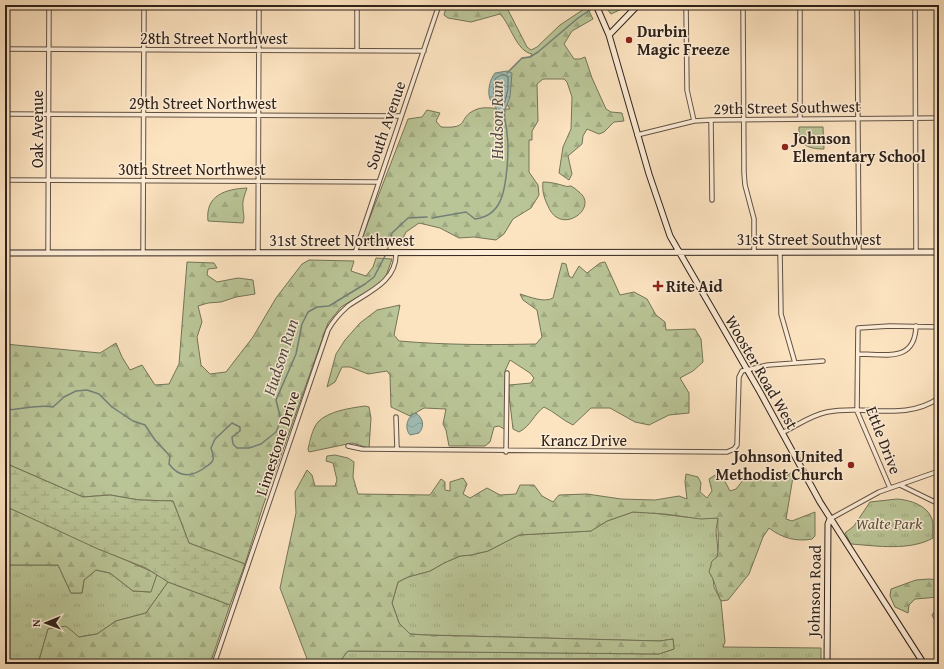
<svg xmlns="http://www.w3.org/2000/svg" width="944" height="669" font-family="'Gentium Book Plus',serif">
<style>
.grass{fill:url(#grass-tufts);stroke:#747458}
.forest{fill:url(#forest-firs);stroke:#747458}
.wetland{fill:url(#wetland-marsh);stroke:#747458}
.garden{fill:#bac597;stroke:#747458}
.water{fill:url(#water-waves);stroke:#728078}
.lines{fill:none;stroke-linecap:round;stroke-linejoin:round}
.shore{stroke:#677068;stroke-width:1}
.stream{stroke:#728078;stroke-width:1.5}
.street-casing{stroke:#625244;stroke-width:5.5}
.secondary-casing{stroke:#2f221a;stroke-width:7}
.street{stroke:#feedd7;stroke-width:3.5}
.secondary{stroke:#feedd7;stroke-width:5}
.poi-dot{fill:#8f2418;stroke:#feedd7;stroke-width:1.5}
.labels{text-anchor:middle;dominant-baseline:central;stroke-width:3;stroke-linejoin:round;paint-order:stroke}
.poi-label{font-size:16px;font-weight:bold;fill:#2f221a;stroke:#feedd7;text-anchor:start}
.street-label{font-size:16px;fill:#2f221a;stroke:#feedd7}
.park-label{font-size:16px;font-style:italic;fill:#595340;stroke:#feedd7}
.water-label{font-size:17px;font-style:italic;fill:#515149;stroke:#feedd7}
</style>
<defs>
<pattern id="grass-tufts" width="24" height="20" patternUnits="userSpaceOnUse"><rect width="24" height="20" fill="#bac597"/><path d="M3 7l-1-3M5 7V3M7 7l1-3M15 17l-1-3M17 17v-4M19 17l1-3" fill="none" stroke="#a0a982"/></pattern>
<pattern id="forest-firs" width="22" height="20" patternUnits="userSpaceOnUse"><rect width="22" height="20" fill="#bac597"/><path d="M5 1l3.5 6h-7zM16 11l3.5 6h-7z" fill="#a0a982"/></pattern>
<pattern id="wetland-marsh" width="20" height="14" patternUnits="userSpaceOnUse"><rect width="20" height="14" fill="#bac597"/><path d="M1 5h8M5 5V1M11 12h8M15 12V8" fill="none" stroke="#a0a982"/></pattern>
<pattern id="water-waves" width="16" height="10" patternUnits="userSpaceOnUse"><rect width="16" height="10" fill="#9fbeb6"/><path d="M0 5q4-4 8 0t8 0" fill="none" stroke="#89a39c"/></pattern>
</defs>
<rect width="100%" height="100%" fill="#fde4c1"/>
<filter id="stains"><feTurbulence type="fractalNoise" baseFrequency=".005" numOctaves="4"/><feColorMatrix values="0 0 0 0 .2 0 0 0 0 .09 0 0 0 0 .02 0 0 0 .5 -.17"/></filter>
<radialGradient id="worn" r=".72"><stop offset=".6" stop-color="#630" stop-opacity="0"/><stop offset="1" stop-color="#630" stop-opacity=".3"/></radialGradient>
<path class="grass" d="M897,499C910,500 927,505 932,519C934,524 932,532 933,538C910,551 877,546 851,544L845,533L854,526L870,502Z
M633,512C661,512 689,520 718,518L716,530L718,552L713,578L714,587L721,601L725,642L723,647L821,648V664H338L347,651L659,654L674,649L673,639L660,641L425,635L410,634L399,623L392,603L398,582L408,577L430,571L444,563L460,556L471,555L488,551L519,535L591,531L607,521Z
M5,565H58L71,593H82L84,580L96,570L110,573L133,591L150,592L157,574L168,582L146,613L116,621L97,634L79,637L48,629L38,664H5Z"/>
<path class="forest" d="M447,5L506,6L527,47L531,50L537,47L560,25L587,7L593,19L572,31L564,44L574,59H580L585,57L592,78L606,109L611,112L622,113L624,121L614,122L604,132L599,134L587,129L583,136L582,144L568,156L572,174L569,180L559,173L563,147L571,129L572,97L567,82L564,79H543L537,84L538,121L532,131V140H529V172L538,185L539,195L531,208L513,219L504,234L496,240L474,237L459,238L440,228L419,223L406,232L401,242L360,243L408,119L422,117L427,110L440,113L436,121L441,127C471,129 457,118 475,110C485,105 499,110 510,109L506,103V74L522,58L530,57L532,54C516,51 511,25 500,14L471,22L448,18L444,15Z
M604,5H630L611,14Z
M543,182C551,182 558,184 565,186C567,187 569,186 571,186C573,187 577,190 579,192C600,208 560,237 548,206C544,198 542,191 543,182Z
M247,188C245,194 242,201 243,207C243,214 245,216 243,223L208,221C205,195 226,189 247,188Z
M376,258L392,259L386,276L379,284L341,307L328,323L263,506L245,564L189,543L173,501L139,500L110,495L83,497L5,463V344L100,353L116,343L122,357L130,370L142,365L155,385L169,384L179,364L187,262L214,263L217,268L208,269L207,275L217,282L238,278L253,280L255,294L236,297L221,302L208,303L198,306L202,322L197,337L201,365L210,374L226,372L253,337L276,298L302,264L309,260L354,261L351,271L366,276L373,267Z
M605,262L620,295L634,292L647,299L656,315L665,322L666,330L695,329L701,339L703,362L693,371L680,378L689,393V413L669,415L649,425L635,422L610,408H591L573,425C562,420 555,412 544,407C534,414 531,426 519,432L513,429L509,395V385L531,383L534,378L530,373L510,360L505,371L507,373L506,430L499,426L494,427L490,442L485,446H449L446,430L443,424L446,409L424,408L410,416L391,407L390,375L387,371L368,374L350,367H342L335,382L327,387L336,354L345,340L360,323L377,310L400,305L394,335L399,341C445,345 490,345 536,344L542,337L537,310L523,300L520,294C530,297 544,303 553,298L562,263L566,264L569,276L572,278L579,266L587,273L600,263Z
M365,406L369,407L371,418L369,448L352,443L309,452L308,449C310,441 312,429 318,422C328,411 351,408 365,406Z
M335,455L348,458L354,462L353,477L358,494L430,495L441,479L445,482V490L450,491V482L463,478L467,484L463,494L470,498L487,488L500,495L516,494L520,485H534L542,496L553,502L559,495L587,494L621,499L655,500L679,496L687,499L685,482L686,474L698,477L701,483L700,492L707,498L712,491L709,479L720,472L730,491L736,489L744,479L766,474L778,481L794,471L786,519L792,521L815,512V536L812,539C796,542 782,538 769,528L763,537L749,574L728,600L721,601C716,591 715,580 709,572L712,561L717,557C720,545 717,531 718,518L701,519L665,514L633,512L607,521L591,531L519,535L488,551L471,555L460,556L444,563L430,571L408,577L398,582L392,603L399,623L410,634L425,635L660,641L673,639L674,649L659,654L348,651L338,664H309L280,588L296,513L295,492L307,470L312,475L315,486H335L337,480L333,463L326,461L327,456Z
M5,506L157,574L151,592L133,591L110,573L96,570L84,580L82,593H71L58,565H5Z
M929,579L939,580V597L915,599L909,605L908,613L895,607L890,596L891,589L916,580Z
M168,582L230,605L210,664H38L48,629L66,626L79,637L97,634L116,621L146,613Z
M939,606V628L932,615Z"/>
<path class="wetland" d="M5,463L83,497L110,495L139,500L173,501L189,543L245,564L230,605L168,582L146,568L98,549L5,506Z"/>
<path class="garden" d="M799,127H823L824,149C808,149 798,145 799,127Z"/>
<path class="water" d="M507,71L512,73L510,97L505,110L497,111C496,106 492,103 490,99C487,91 490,79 495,73Z
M416,413C423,418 425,426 419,433L410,435C404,428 407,416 416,413Z"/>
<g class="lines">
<path class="shore" d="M501,75H506L508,77V89L504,105L502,107C492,99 493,90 495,79Z"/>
<path class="stream" d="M507,73L522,58L530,57L538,52L578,18L596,6
M432,218L466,212L475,219C502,216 505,190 507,168C508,156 509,146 507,134C507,125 503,119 505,110
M387,251L392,233L408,218L427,217
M5,410C21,410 37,404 53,407L64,397L76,391L87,390L99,394L112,407L133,421L145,425L155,440L170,456L169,464C180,479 193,477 207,466C210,464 212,463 213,460C214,456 212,451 211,448L215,439L232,423L240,427V431L232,437L233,444L237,448H249L261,444L276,432L281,420L276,400L296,354L302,324L308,312L317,307L329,306L365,284L374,277L386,254"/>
<defs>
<path id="street" d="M357,5V50
M686,5L687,90L694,121
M743,5L744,173L745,185L754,219V252
M800,5V119
M857,5L859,252
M915,5L916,252
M5,49L424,51
M5,114L401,116
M711,120L712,200
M637,135L694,121L711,120L939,118
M5,180L378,182
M780,252L781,314L795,363
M48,253L49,5
M143,253L144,5
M258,253L259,5
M355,253L439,5
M858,354C885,354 915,363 916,326
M396,417L397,449
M782,433C796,426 811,415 827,412C865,404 904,422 939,398
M348,446L362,449L727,452L734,449L737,445L739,377L742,371L768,365L823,361
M506,452L507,373
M900,485L939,504
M890,488L857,411L858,328L890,326L939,327
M830,519L879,492L939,471
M214,664L328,330C333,321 340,313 348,306C368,292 396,282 396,254"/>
<path id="secondary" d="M596,5L609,35L649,174L670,236L760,392L820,502L924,664
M609,35L638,5
M5,253L939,252
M827,664L828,524L830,519"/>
</defs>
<use href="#street" class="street-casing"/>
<use href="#secondary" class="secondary-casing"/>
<use href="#street" class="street"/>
<use href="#secondary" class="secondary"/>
</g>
<g class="poi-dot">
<circle cx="629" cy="40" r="4"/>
<circle cx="785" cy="147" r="4"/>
<path d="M656 280h4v4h4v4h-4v4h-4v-4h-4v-4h4z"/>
<circle cx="851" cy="465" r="4"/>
</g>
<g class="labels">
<g class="poi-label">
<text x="637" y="31">Durbin<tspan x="637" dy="18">Magic Freeze</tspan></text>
<text x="793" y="138">Johnson<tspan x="793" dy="18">Elementary School</tspan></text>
<text x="666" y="286">Rite Aid</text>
<text x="843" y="456" text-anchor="end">Johnson United<tspan x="843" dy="18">Methodist Church</tspan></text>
</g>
<g class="street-label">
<text x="214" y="38">28th Street Northwest</text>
<text x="203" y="103">29th Street Northwest</text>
<text transform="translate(787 107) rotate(-1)">29th Street Southwest</text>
<text transform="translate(385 125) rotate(-71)">South Avenue</text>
<text transform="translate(37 129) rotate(-90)">Oak Avenue</text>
<text x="192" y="169">30th Street Northwest</text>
<text x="809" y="239">31st Street Southwest</text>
<text x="342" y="240">31st Street Northwest</text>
<text transform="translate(762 372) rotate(60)">Wooster Road West</text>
<text x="584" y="440">Krancz Drive</text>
<text transform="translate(884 440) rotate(69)">Ettle Drive</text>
<text transform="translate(277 443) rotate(-72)">Limestone Drive</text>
<text transform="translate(814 591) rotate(-89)">Johnson Road</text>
</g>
<g class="park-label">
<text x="889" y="523">Walte Park</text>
</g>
<g class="water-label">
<text transform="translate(496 120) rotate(-90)">Hudson Run</text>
<text transform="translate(280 357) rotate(-72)">Hudson Run</text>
</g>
</g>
<rect width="944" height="669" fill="none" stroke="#fde4c1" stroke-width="20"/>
<rect x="6" y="6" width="932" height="657" fill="none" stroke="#2f221a" stroke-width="2"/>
<rect x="10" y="10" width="924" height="649" fill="none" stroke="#2f221a"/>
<g transform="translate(46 623) rotate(269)" stroke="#feedd7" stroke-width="3" paint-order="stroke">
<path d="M0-3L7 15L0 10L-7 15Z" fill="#2f221a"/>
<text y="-6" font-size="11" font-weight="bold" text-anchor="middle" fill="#2f221a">N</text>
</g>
<rect width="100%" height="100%" filter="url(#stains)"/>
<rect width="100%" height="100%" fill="url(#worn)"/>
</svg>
